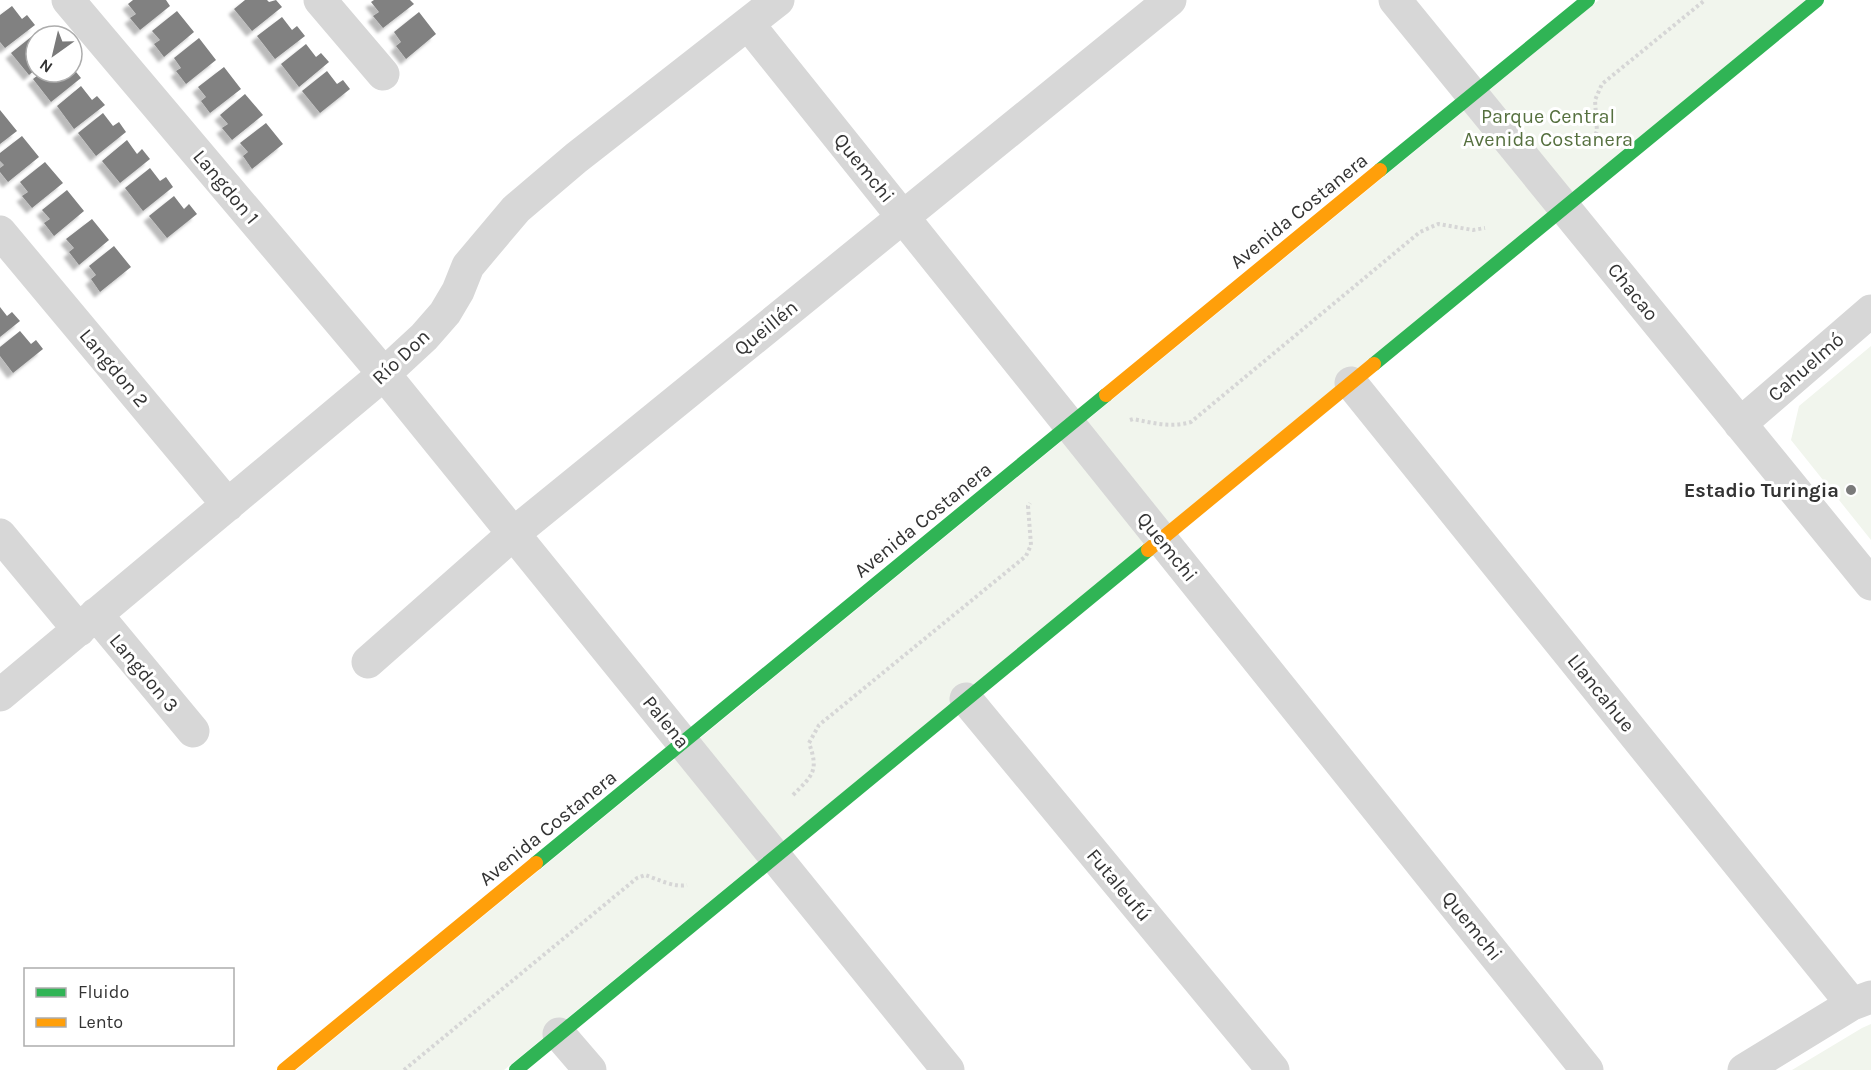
<svg xmlns="http://www.w3.org/2000/svg" width="1871" height="1070" font-family="Karla,sans-serif">
<style>
.green{fill:#f1f5ed}
.building{fill:#818181;filter:url(#shadow)}
.lines{fill:none;stroke-linecap:round;stroke-linejoin:round}
.path{stroke:#d6d6d6;stroke-width:4;stroke-dasharray:3 3;stroke-linecap:butt}
.street{stroke:#d7d7d7;stroke-width:33}
.fast{stroke:#30b455;stroke-width:14}
.slow{stroke:#ff9f0a;stroke-width:14}
.poi-dot{fill:#7a7a7a;stroke:#fff;stroke-width:2}
.labels{text-anchor:middle;dominant-baseline:central;stroke-width:6;stroke-linejoin:round;paint-order:stroke}
.park-label{font-size:20px;fill:#56703f;stroke:#fff}
.street-label{font-size:20px;fill:#333;stroke:#fff}
.poi-label{font-size:20px;font-weight:bold;fill:#333;stroke:#fff;text-anchor:end}
</style>
<defs>
<filter id="shadow"><feDropShadow dx="-5.5" dy="5.5" stdDeviation="1.5" flood-color="#0004"/></filter>
</defs>
<rect width="100%" height="100%" fill="#fff"/>
<path class="green" d="M1599,0H1809L504,1070H296Z
M1871,346V540L1791,440L1799,406Z
M1871,1024V1070H1792L1862,1028Z"/>
<path class="building" d="M133,0H166L170,6L140,30L130,18L136,14L128,4Z
M245,0H267L269,2L276,0L282,7L252,31L234,9Z
M374,0H410L414,4L383,28L373,16L379,12L371,2Z
M12,6L22,19L27,15L35,25L5,48L0,42V15Z
M177,11L194,32L164,57L154,44L160,40L152,31Z
M419,12L436,34L406,59L396,46L401,42L394,32Z
M282,17L292,30L297,26L305,36L275,59L257,36Z
M36,33L38,36H36V69L29,75L11,53Z
M199,38L216,60L186,84L176,71L181,68L174,58Z
M306,44L316,57L321,53L329,62L299,87L281,64Z
M72,67L81,78L51,102L33,79L42,72H72Z
M224,67L241,89L210,113L201,101L206,97L198,87Z
M327,71L337,84L343,80L350,89L320,113L302,91Z
M81,86L92,100L97,96L105,105L74,129L57,106Z
M245,94L263,115L232,140L222,128L228,124L220,115Z
M0,110L17,131L0,144Z
M103,113L113,126L119,122L126,132L96,156L78,133Z
M266,123L283,144L252,169L243,156L248,152L240,143Z
M22,136L39,157L8,182L0,172V168L4,165L0,161V153Z
M127,140L137,154L142,149L150,159L120,183L102,161Z
M45,162L63,183L32,208L22,196L28,192L20,182Z
M150,168L160,181L166,177L173,187L143,211L125,188Z
M67,190L84,211L54,236L44,223L50,219L42,210Z
M174,196L184,209L189,204L197,214L167,238L149,216Z
M92,219L109,240L79,265L69,252L74,248L66,239Z
M114,246L131,267L100,292L91,279L96,275L89,266Z
M0,307L7,316L12,312L20,321L0,337Z
M20,331L31,344L36,340L43,349L13,373L0,356V347Z"/>
<g class="lines">
<path class="path" d="M1593,140L1597,131L1595,100L1602,84L1705,0
M1130,420L1133,419C1153,423 1171,428 1191,422L1420,232L1438,224L1473,230L1485,228
M793,795C813,775 819,771 809,743L819,725L1026,556L1031,545L1028,506L1030,503
M404,1070L637,878L645,875C657,879 675,888 687,885"/>
<path class="street" d="M68,0L384,374L948,1070
M320,0L383,74
M1395,0L1871,584
M748,24L1587,1070
M0,232L228,505
M1351,383L1852,1004
M1740,424L1871,311
M0,535L79,630
M96,614L193,731
M368,662L513,534L1170,0
M0,695L384,374L424,337L445,313L458,291L468,266L516,209L576,158L778,0
M966,699L1273,1070
M559,1034L590,1070
M1744,1070L1852,1004L1871,997"/>
<path class="fast" d="M1380,170L1588,0
M1374,364L1817,0
M536,863L1106,395
M516,1070L1148,550"/>
<path class="slow" d="M1106,395L1380,170
M1148,550L1374,364
M284,1070L536,863"/>
</g>
<circle class="poi-dot" cx="1851" cy="490" r="6"/>
<g class="labels">
<g class="park-label">
<text x="1548" y="116">Parque Central<tspan x="1548" dy="23">Avenida Costanera</tspan></text>
</g>
<g class="street-label">
<text transform="translate(864 168) rotate(51)">Quemchi</text>
<text transform="translate(226 187) rotate(50)">Langdon 1</text>
<text transform="translate(1299 211) rotate(-39)">Avenida Costanera</text>
<text transform="translate(1633 292) rotate(51)">Chacao</text>
<text transform="translate(766 328) rotate(-39)">Queillén</text>
<text transform="translate(401 357) rotate(-43)">Río Don</text>
<text transform="translate(1806 367) rotate(-41)">Cahuelmó</text>
<text transform="translate(114 368) rotate(50)">Langdon 2</text>
<text transform="translate(923 520) rotate(-39)">Avenida Costanera</text>
<text transform="translate(1167 547) rotate(51)">Quemchi</text>
<text transform="translate(144 673) rotate(50)">Langdon 3</text>
<text transform="translate(1601 693) rotate(51)">Llancahue</text>
<text transform="translate(666 722) rotate(51)">Palena</text>
<text transform="translate(548 828) rotate(-39)">Avenida Costanera</text>
<text transform="translate(1119 885) rotate(50)">Futaleufú</text>
<text transform="translate(1472 926) rotate(51)">Quemchi</text>
</g>
<g class="poi-label">
<text x="1839" y="490">Estadio Turingia</text>
</g>
</g>
<rect x="24" y="968" width="210" height="78" fill="#ffffff" stroke="#adadad" stroke-width="1.5"/>
<rect x="36" y="988" width="30" height="9" fill="#30b455" stroke="#adadad" stroke-width="1.5"/>
<text x="78" y="998" font-size="18" fill="#333333">Fluido</text>
<rect x="36" y="1018" width="30" height="9" fill="#ff9f0a" stroke="#adadad" stroke-width="1.5"/>
<text x="78" y="1028" font-size="18" fill="#333333">Lento</text>
<g transform="translate(54 54) rotate(214)"><circle r="28" fill="#ffffff" stroke="#adadad" stroke-width="1.5"/>
<path d="M0-4.5L10 22L0 15L-10 22Z" fill="#7a7a7a"/>
<text y="-9" font-size="16" font-weight="bold" text-anchor="middle" fill="#333333">N</text>
</g>
</svg>
